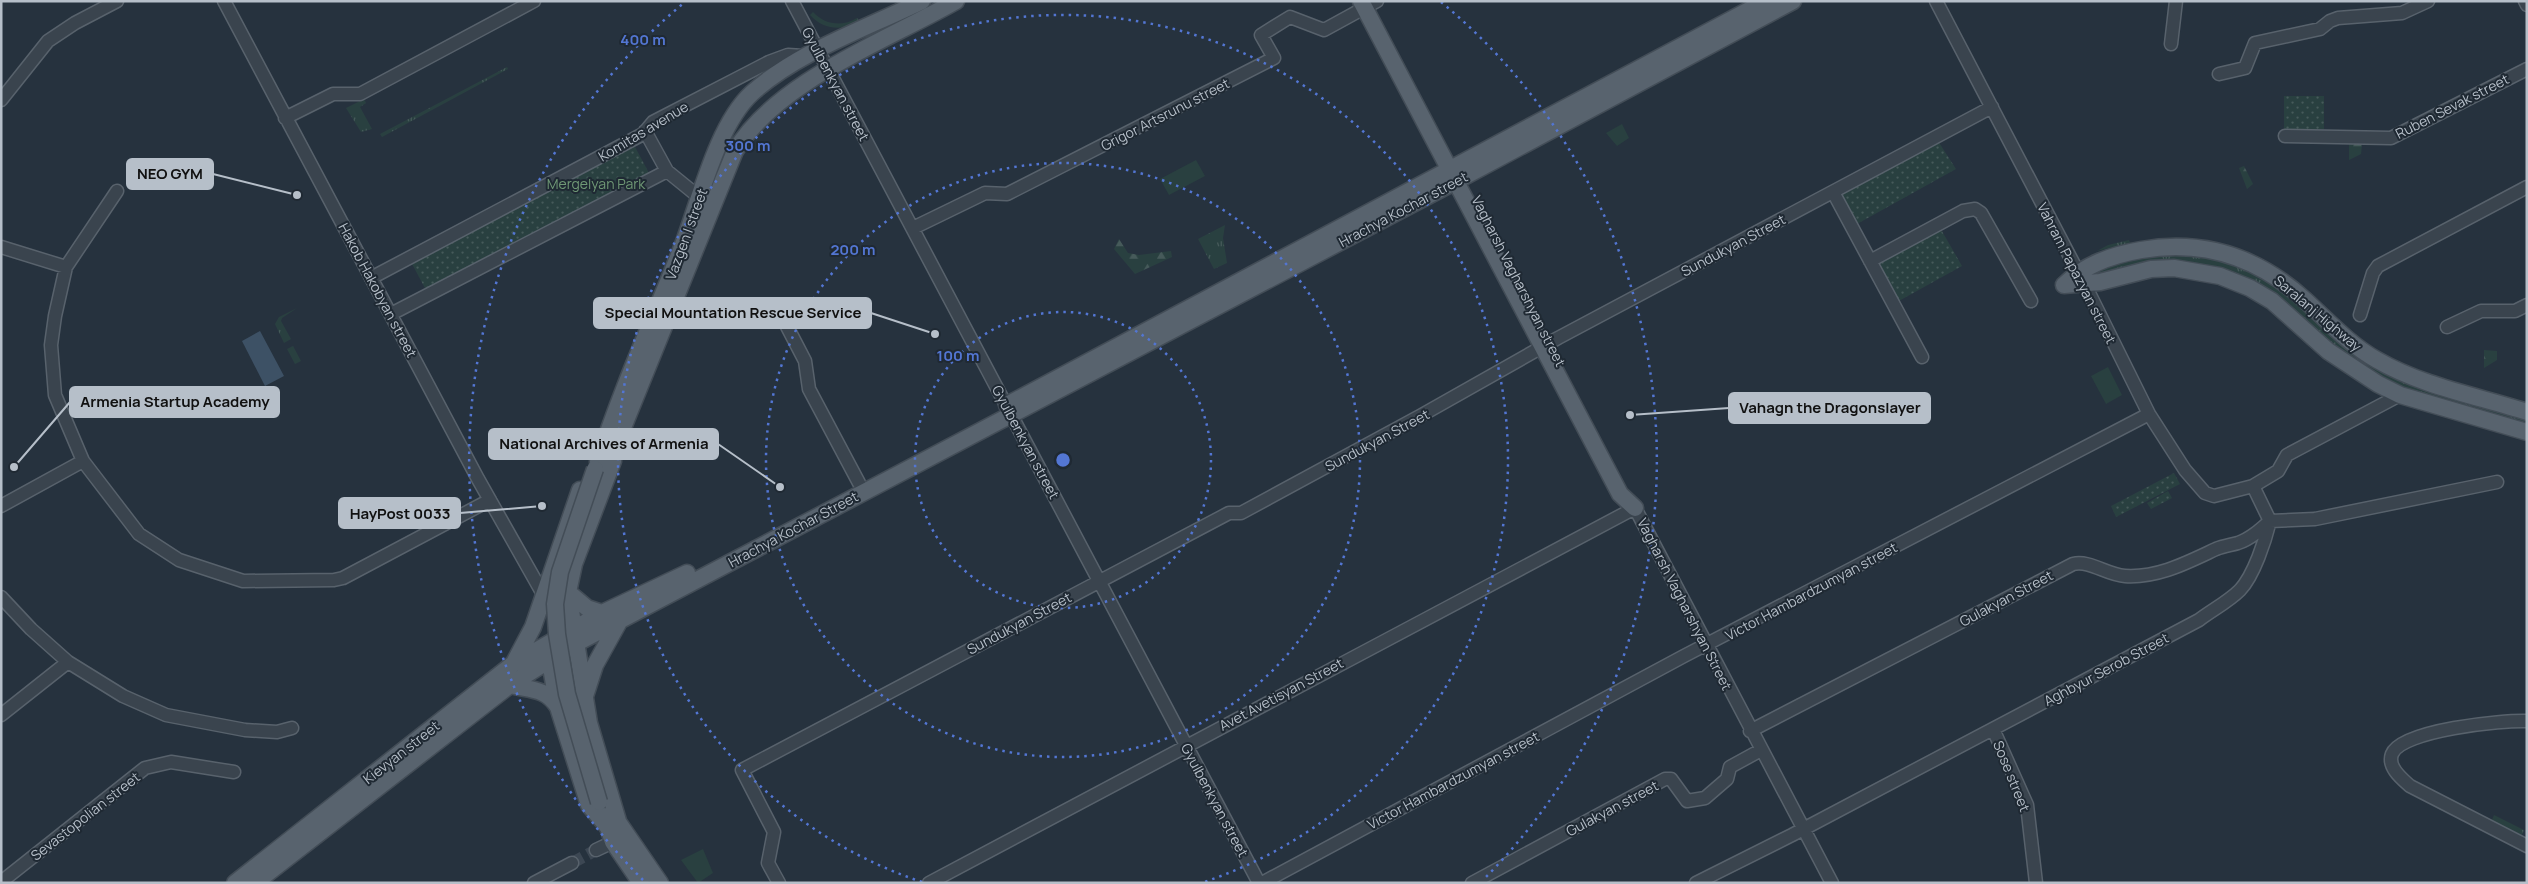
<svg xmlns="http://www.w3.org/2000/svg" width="2528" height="884" font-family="Manrope,sans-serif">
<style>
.grass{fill:url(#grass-tufts)}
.forest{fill:url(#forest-firs)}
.park{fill:url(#park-dots)}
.garden{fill:#294040}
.water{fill:#3d5165}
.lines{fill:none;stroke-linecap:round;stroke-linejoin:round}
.minor-tunnel{stroke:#3c4753;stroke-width:12;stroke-dasharray:12 6;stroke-linecap:butt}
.minor-casing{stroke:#58626c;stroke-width:15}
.major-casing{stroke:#434d57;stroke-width:19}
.minor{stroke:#3a444e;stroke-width:12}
.major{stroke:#58636e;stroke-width:16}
.major-bridge-casing{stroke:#434d57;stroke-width:19;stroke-linecap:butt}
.major-bridge{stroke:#58636e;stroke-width:16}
.ring{fill:none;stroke:#5376d3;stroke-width:2.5;stroke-dasharray:2.5 5}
.labels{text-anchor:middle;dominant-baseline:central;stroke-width:4;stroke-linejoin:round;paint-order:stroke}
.street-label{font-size:14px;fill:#b6bfc9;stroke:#1f2933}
.park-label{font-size:14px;fill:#6f9875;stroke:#1f2933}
.centre{fill:#5376d3;stroke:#1f2933;stroke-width:2.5}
.ring-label{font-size:15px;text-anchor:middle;font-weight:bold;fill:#5376d3;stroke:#1f2933;stroke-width:4;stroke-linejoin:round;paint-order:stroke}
.leader{fill:none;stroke:#b6bfc9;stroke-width:2}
.callout-dot{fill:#b6bfc9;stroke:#1f2933;stroke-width:2}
.callout{fill:#b6bfc9;stroke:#b6bfc9;stroke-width:2}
.callout-label{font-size:15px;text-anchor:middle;font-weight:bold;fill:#111}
</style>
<defs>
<pattern id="grass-tufts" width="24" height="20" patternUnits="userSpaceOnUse" patternTransform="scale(1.25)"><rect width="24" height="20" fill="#294040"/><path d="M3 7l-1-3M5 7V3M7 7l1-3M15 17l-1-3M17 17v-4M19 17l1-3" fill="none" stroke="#465a5a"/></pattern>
<pattern id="forest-firs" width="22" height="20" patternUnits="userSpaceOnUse" patternTransform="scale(1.25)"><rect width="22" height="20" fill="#294040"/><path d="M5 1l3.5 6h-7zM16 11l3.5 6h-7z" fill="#465a5a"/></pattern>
<pattern id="park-dots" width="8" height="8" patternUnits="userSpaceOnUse" patternTransform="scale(1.25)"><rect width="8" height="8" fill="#294040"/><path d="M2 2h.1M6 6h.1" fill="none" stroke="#465a5a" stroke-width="1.8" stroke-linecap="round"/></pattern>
</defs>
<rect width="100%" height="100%" fill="#26323e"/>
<path class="grass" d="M813,12C825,25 842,27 857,18L860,22C842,31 824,30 810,15Z
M507,67L508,69L382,137L380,134Z
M364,99L366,103L360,107L372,129L361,132L346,108Z
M1225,225L1223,238L1227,263L1214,269L1198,239Z
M2129,240L2130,243L2097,251L2108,245Z
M2188,253L2232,262L2267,278L2340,339L2527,417V426L2410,392L2365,371L2228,272L2099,274L2097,271L2122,259Z
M297,308L282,318L281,321L291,339L284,343L275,324L279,317Z
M293,346L301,361L295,364L287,349Z
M2494,815L2524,830L2522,835L2492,820Z"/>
<path class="forest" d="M2349,144H2362L2361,154L2349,160Z
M2244,166L2253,184L2247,189L2239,168Z
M1119,239L1128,253L1139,255L1171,251L1172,257L1135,274L1114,249Z
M2484,350L2497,351V360L2484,368Z"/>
<path class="park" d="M2284,96H2324V129H2284Z
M1938,141L1956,169L1857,224L1841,194Z
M634,145L649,173L426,290L411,262Z
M1939,226L1962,266L1897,302L1874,261Z
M2174,473L2180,484L2116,517L2111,506Z
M2168,491L2172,498L2151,509L2147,503Z"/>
<path class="garden" d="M1622,124L1629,138L1617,146L1606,133Z
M1196,160L1205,176L1169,195L1160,179Z
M2108,367L2122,395L2106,404L2091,376Z
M703,849L713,873L698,883L681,860Z"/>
<path class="water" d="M260,331L284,376L265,386L242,341Z"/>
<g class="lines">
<path class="minor-tunnel" d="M572,863L596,850"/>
<defs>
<path id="minor" d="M224,1L478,479L543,594
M792,1L1259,883
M1936,1L2090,295L2149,414L2185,470L2205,493L2214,496L2253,486L2278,471L2287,455L2400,395
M2525,1L2527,5
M2171,44L2176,1
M2219,74L2245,68L2255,43L2320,29L2330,21L2338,18L2402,13L2428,1
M1,100L48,41L75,23L117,1
M285,118L333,94H360L534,1
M645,131L667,171L699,197
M2285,136L2391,138L2527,69
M117,191L66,267L55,316L51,345L55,395L83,461L139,534L179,560L243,581L334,580L343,578L490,500
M1833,192L1922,357
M913,228L985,193L1007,194L1274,58L1261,35L1290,17L1324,30L1377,1
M1,247L66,267
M1870,261L1963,211L1975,209L1981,213L2031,301
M371,278L643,134L653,122L769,62L788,55L803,56
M779,311L805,361L809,389L859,483
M391,314L667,171
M2360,315L2373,273L2378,266L2527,187
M2447,327L2481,311H2515L2527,305
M1,506L83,461
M1,597L31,629L68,662L123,696L166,715L245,730L277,732L292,728
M1,715L68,662
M2527,721C2503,720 2401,730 2392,754C2387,767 2402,779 2410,786L2527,846
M1993,729L2027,805L2036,883
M1750,731L2073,564C2090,560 2107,575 2125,576C2158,578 2186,563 2216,549C2223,546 2231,545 2238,543C2250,539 2260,530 2270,521L2253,486
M596,850L613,842
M1,882L145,768L171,762L234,772
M534,883L572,863
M779,883L768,863L774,832L742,770L1229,513H1241L1420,416L1558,338L1992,107
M929,883L1635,508L1832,883
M1262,883L1684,656L2149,414
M1472,883L1665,779H1671L1687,801L1705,798L1727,779L1730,767L1761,750
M1696,883L1792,835L2199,620C2212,610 2228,602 2240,590C2254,575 2265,541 2270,521L2315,519L2497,482"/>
<path id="major" d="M1361,1L1620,494L1635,508
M2064,285C2085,264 2112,255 2141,250C2204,239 2258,257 2305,300C2328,321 2350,345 2377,360C2422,386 2477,396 2527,412
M2064,285L2100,282L2151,269L2174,268L2220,276L2250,288L2272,301L2328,351L2378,384L2400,395L2527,432
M1007,405L1766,1
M613,461L574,564L568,592L589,723L618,821
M598,462C621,390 653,320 681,250C699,204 716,126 752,93C797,52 867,28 922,1
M602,471L618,440L735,151C777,81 886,41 956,1
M568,592L587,608L602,613
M548,650L558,707L589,805L607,826
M515,661L533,627L580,490
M510,685C531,690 546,688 558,707
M585,696L595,665L620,620
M612,813L660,883
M604,816L613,842L641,883
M235,883L513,664L602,613L687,573
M255,883L510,685L575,644L1441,189L1793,1"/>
</defs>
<use href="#minor" class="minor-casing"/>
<use href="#major" class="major-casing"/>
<use href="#minor" class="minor"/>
<use href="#major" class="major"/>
<defs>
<path id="major-bridge" d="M595,469L560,572L555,604L557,634L567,694L599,802"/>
</defs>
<use href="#major-bridge" class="major-bridge-casing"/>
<use href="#major-bridge" class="major-bridge"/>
</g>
<g class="ring">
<circle cx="1063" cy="460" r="148"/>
<circle cx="1063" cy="460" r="297"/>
<path d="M922 882A445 445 0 1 1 1204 882"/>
<path d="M643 880A594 594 0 0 1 685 2M1441 2A594 594 0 0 1 1483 880"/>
</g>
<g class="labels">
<g class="street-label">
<text transform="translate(836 84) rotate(62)">Gyulbenkyan street</text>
<text transform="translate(2452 106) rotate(-27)">Ruben Sevak street</text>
<text transform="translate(1165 114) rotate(-27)">Grigor Artsrunu street</text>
<text transform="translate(643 131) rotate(-31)">Komitas avenue</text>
<text transform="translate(1403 209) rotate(-28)">Hrachya Kochar street</text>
<text transform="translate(686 234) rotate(-70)">Vazgen I street</text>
<text transform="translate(1733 245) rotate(-28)">Sundukyan Street</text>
<text transform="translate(2077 273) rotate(63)">Vahram Papazyan street</text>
<text transform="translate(1519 281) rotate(63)">Vagharsh Vagharshyan street</text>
<text transform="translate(378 290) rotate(62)">Hakob Hakobyan street</text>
<text transform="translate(2318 313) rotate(40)">Saralanj Highway</text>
<text transform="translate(1377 440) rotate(-28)">Sundukyan Street</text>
<text transform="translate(1026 442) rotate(62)">Gyulbenkyan street</text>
<text transform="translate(793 529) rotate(-28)">Hrachya Kochar Street</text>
<text transform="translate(1811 591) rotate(-28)">Victor Hambardzumyan street</text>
<text transform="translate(2006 598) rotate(-28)">Gulakyan Street</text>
<text transform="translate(1685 604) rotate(63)">Vagharsh Vagharshyan Street</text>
<text transform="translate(1019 623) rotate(-28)">Sundukyan Street</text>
<text transform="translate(2106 669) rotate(-28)">Aghbyur Serob Street</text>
<text transform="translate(1281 694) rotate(-28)">Avet Avetisyan Street</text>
<text transform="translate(401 752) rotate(-38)">Kievyan street</text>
<text transform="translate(2012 776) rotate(68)">Sose street</text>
<text transform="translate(1453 780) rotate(-28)">Victor Hambardzumyan street</text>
<text transform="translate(1215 800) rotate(62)">Gyulbenkyan street</text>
<text transform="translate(1612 808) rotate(-28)">Gulakyan street</text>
<text transform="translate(85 816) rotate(-38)">Sevastopolian street</text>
</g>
<g class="park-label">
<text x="596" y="183">Mergelyan Park</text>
</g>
</g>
<circle cx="1063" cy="460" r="8" class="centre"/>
<g class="ring-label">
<text x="643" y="45">400 m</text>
<text x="748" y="151">300 m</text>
<text x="853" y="255">200 m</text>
<text x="958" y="361">100 m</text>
</g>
<path class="leader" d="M297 195L213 174M935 334L871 313M14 467L70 402M1630 415L1729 408M780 487L718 444M542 506L460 513"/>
<g class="callout-dot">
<circle cx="297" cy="195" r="5"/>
<circle cx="935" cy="334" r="5"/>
<circle cx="14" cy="467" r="5"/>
<circle cx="1630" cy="415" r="5"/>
<circle cx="780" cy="487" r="5"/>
<circle cx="542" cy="506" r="5"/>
</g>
<g class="callout">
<rect x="127" y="159" width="86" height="30" rx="5"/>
<rect x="594" y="298" width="277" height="30" rx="5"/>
<rect x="70" y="387" width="209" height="30" rx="5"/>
<rect x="1729" y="393" width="201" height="30" rx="5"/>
<rect x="489" y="429" width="229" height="30" rx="5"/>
<rect x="339" y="498" width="121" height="30" rx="5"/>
</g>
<g class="callout-label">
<text x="170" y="179">NEO GYM</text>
<text x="733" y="318">Special Mountation Rescue Service</text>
<text x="175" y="407">Armenia Startup Academy</text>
<text x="1830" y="413">Vahagn the Dragonslayer</text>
<text x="604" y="449">National Archives of Armenia</text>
<text x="400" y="519">HayPost 0033</text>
</g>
<rect width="2528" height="884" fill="none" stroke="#b6bfc9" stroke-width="5"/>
</svg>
